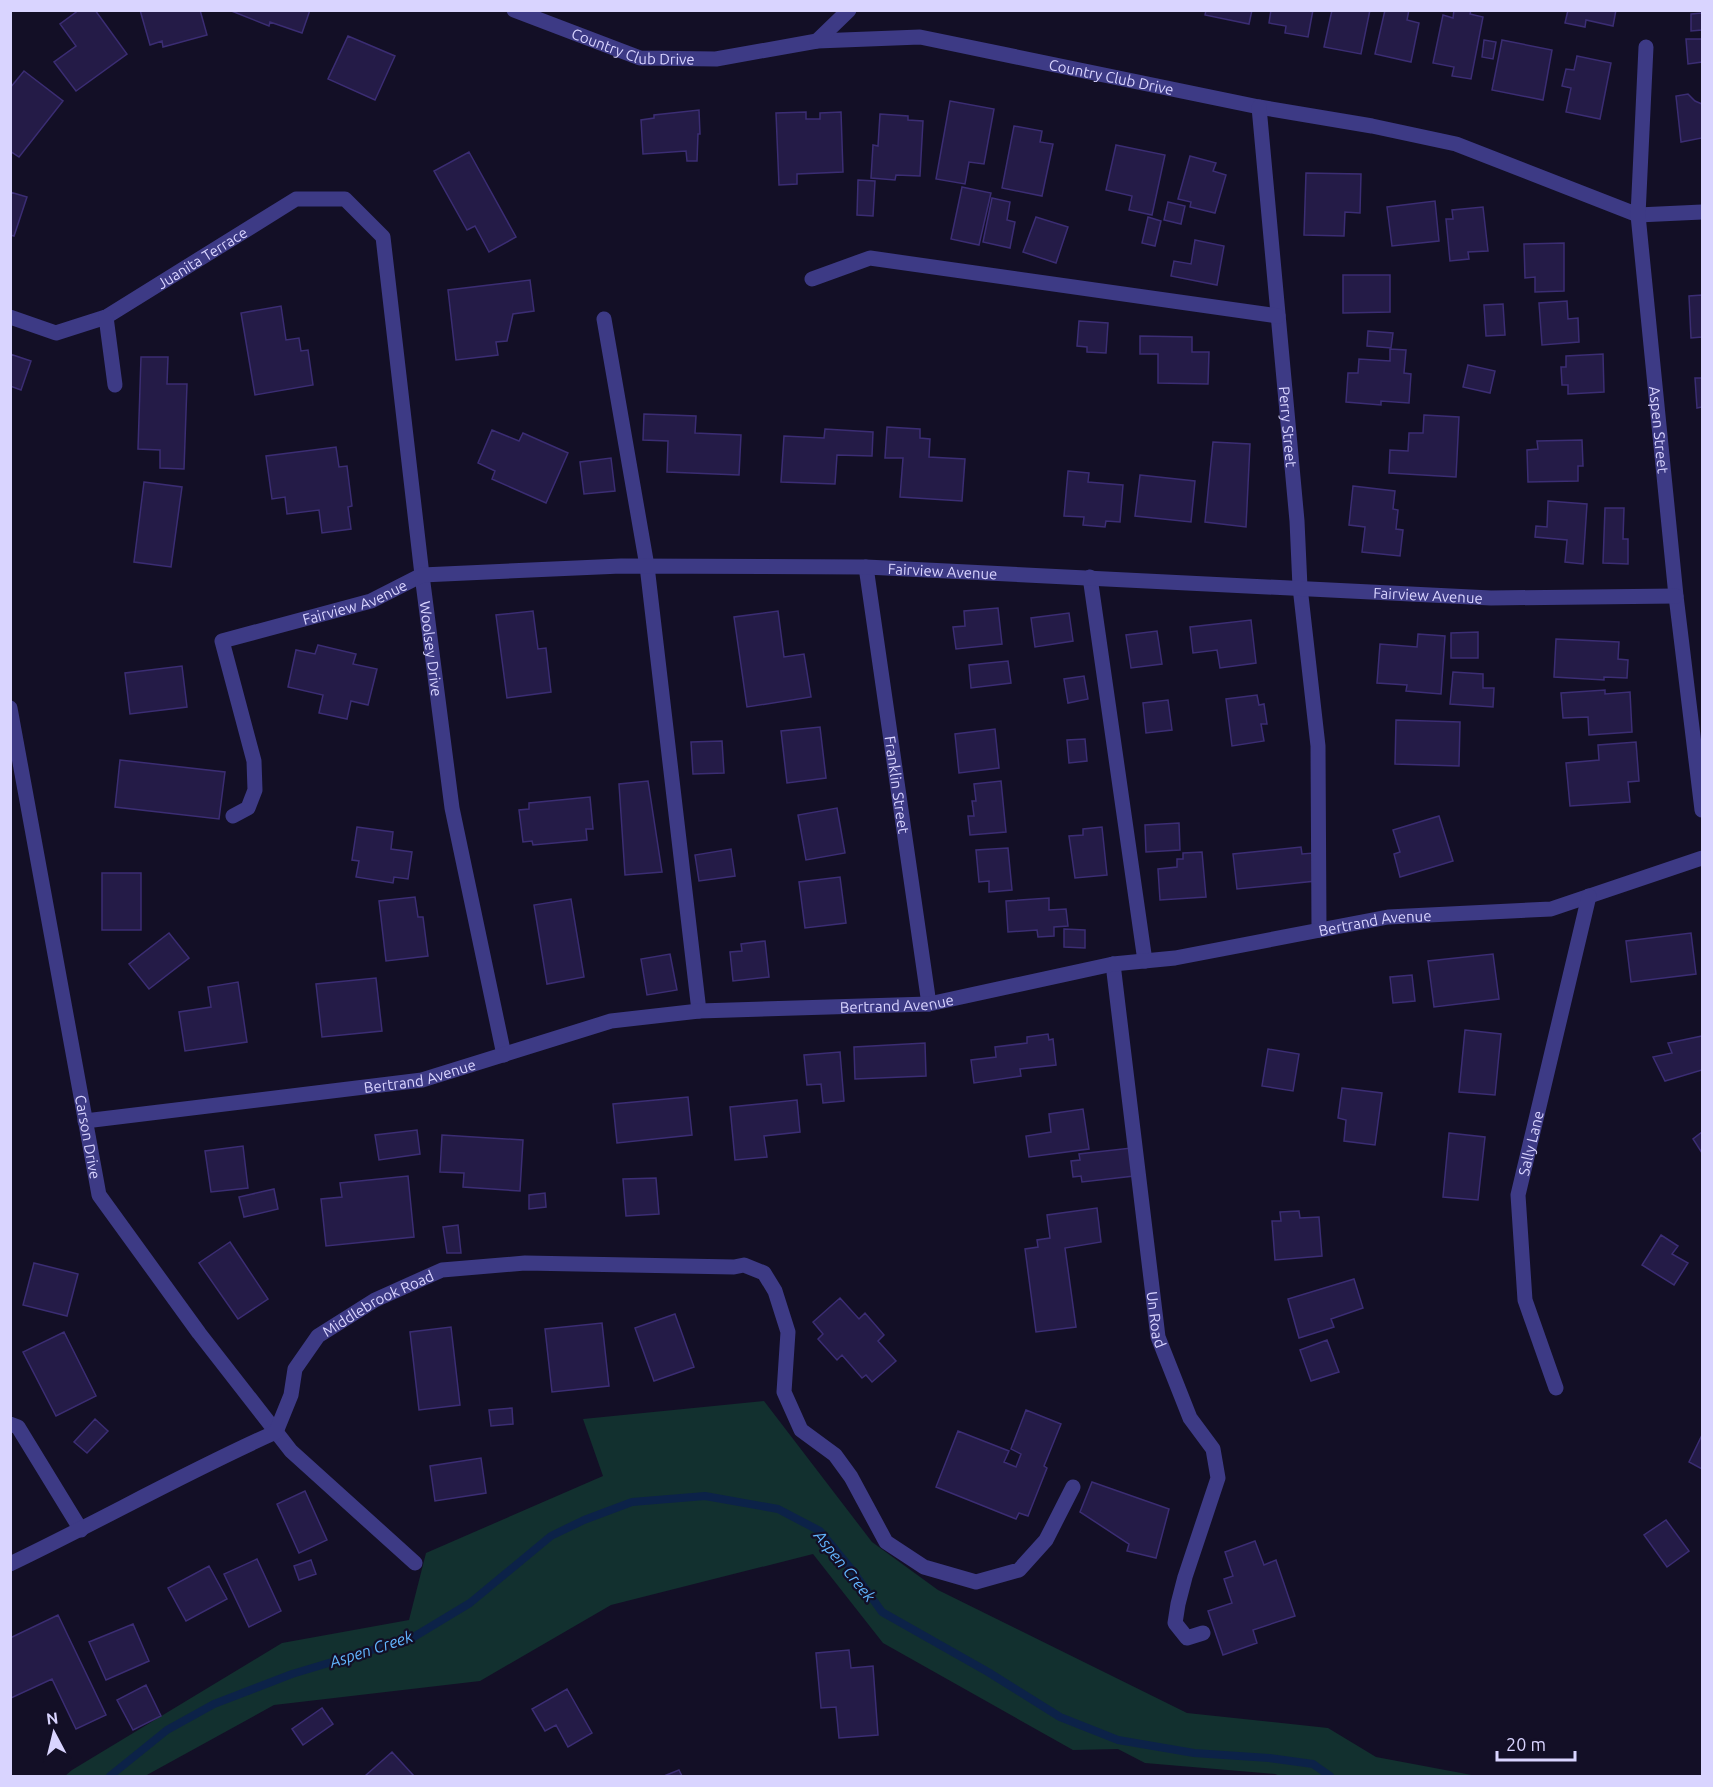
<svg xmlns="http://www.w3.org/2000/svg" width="1713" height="1787" font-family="Ubuntu,sans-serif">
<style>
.green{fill:#12302f}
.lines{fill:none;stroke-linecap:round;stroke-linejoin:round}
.stream{stroke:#0c2248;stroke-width:8}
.building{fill:#241b47;stroke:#3b2d73;stroke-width:1.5}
.minor{stroke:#3d3a85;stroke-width:15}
.labels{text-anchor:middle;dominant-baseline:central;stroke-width:4.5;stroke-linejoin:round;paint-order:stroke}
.street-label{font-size:15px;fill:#d9d4ff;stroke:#130f26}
.water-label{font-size:16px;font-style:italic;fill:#62b6ff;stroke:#130f26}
</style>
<rect width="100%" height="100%" fill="#130f26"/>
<path class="green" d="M764,1401L872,1542L938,1590L1187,1713L1328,1728L1376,1757L1477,1776H1280L1275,1774L1145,1763L1118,1749L1073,1750L883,1643L813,1554L611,1605L480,1681L274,1705L145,1776H65L72,1770L282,1643L409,1620L426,1553L603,1476L583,1419Z"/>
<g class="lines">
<path class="stream" d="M110,1776L167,1730L214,1704L292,1674L412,1638L470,1603L551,1536L584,1520L632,1502L705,1496L778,1509L820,1531L852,1570L882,1612L988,1672L1060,1717L1118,1740L1194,1753L1269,1758L1313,1764L1330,1776"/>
</g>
<path class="building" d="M79,10H95L127,54L76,91L54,62L76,46L60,24Z
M140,10H200L207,35L163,47L162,41L150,45Z
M229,10H310L302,33L270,22L269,26Z
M1206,10H1252L1249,24L1205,15Z
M1271,10H1313L1308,37L1285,33L1286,26L1269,23Z
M1332,10H1370L1361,54L1324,47Z
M1385,10H1409L1407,20L1419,23L1411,62L1375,54Z
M1454,10H1471L1470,14L1483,17L1471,79L1452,76L1454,67L1433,63L1443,15L1453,18Z
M1568,10H1616L1613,26L1586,20L1585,27L1565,23Z
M1702,13V30L1691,31V14Z
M348,36L395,56L375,100L328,79Z
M1686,39H1702V62L1688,64Z
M1484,40L1496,42L1493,59L1482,57Z
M1502,40L1552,50L1543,100L1492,90Z
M1577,56L1611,63L1600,119L1566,112L1571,88L1562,86L1566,69L1574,70Z
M24,71L63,101L19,157L10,151V88Z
M1688,94L1695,101L1702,104V138L1681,142L1676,96Z
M950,101L994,109L984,164L969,162L965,184L936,179Z
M699,110L700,134H698L697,161H687L686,151L643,154L641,120L654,118V115Z
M806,112V119H820V113L841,112L843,172L797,174V184L779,185L776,113Z
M880,114L908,116V120L923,121L920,176L896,175L895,180L871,178L873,145L878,146Z
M1014,126L1042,131L1040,142L1053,144L1042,196L1002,188Z
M1116,145L1165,155L1152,215L1129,210L1132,196L1106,190Z
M469,152L516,237L489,252L475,226L467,230L434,171Z
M1190,156L1216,163L1213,171L1226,175L1215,213L1190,207L1191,202L1178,199Z
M1306,173L1361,174L1360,213L1345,212L1344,236L1304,235Z
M858,180L875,181L873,216L857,215Z
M962,187L991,193L979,245L951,239Z
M10,192L27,197L14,236L10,235Z
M992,198L1010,202L1007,220L1015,222L1010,248L983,242Z
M1435,201L1439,241L1392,246L1387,207Z
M1168,202L1185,206L1181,224L1164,220Z
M1483,207L1488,251L1468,252L1469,259L1450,261L1446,219H1453L1452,210Z
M1036,217L1068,227L1056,263L1023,252Z
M1148,217L1161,221L1155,246L1142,243Z
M1195,240L1224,246L1217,285L1171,276L1174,261L1191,264Z
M1564,243V291L1535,292V277L1525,278L1524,244Z
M1343,275H1390V312L1343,313Z
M530,280L534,311L513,314L507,341L496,342L498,355L456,360L448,290Z
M1702,295V337L1691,338L1689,296Z
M1567,301L1568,319L1578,318L1579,342L1542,345L1539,303Z
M1503,304L1505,335L1486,336L1484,305Z
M281,306L286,340L299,338L301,351L308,350L313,385L255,395L241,313Z
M1079,321L1108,323L1106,353L1087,352V347L1077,346Z
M1368,331L1393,333L1391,348L1367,346Z
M1140,336L1192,337V352H1209L1208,384L1158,383V354H1140Z
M1390,349L1406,350L1404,373L1411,374L1409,403L1381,401V405L1346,402L1348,373H1358L1359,359L1390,361Z
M10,354L31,361L21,390L10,386Z
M1603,354L1604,392L1568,394V385H1562L1561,367H1566V356Z
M141,357H168L167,384H187L184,469L160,468V450L138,449Z
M1468,365L1495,371L1490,393L1463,387Z
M1695,378H1702V407L1697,408Z
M644,414L696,416L695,433L741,435L739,475L667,472L668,441L643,440Z
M1424,415L1459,417L1456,477L1389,473L1390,450L1408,451L1409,433H1423Z
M887,427L920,429V438L930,439L929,457L965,459L962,501L900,497L903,458H885Z
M825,429L873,432L872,456L837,455L835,484L781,482L784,436L824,438Z
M492,430L519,441L523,433L568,453L546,503L492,479L495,471L478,463Z
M1582,440L1583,466H1578V481L1528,482L1527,450L1538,449L1537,441Z
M1213,442L1250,444L1246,527L1205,522Z
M336,447L339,467L347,466L352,506L348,507L351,529L322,533L319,510L287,514L285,497L272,499L266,456Z
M611,458L615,491L584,494L580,462Z
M1068,471L1089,473L1088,482L1123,485L1120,522L1106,521L1105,527L1083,525L1084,517L1064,516Z
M1140,475L1195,481L1191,522L1135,516Z
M144,482L182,487L171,567L134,562Z
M1353,486L1395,491L1393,509L1398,510L1396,529L1403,530L1400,556L1362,552L1365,527L1349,525Z
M1548,501L1587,504L1583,564L1565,562L1567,540L1535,537L1536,526L1547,527Z
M1605,508H1624L1623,539H1628V564L1603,563Z
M998,608L1002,644L956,649L953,627L965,626L964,611Z
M533,611L538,649L546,648L551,692L507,698L496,615Z
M778,611L784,657L804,654L811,697L747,707L734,617Z
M1069,613L1073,641L1035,647L1031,618Z
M1251,620L1256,663L1220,668L1217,650L1193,653L1190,627Z
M1157,631L1162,664L1131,668L1126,635Z
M1478,632V658H1451V633Z
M1418,634L1445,636L1441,694L1406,691L1407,685L1377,683L1380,644L1417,647Z
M1556,639L1619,642L1618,659L1628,660L1627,678L1604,677V680L1554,677Z
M318,645L356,654L353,664L377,669L368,705L351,701L347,719L319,713L323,695L288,687L296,650L315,654Z
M1008,661L1011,683L971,688L969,665Z
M182,666L187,707L130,714L125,673Z
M1453,672L1483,674V688H1494L1493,707L1450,704Z
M1084,676L1088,699L1068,703L1064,679Z
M1605,690V694L1630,692L1632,732L1589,735L1588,717L1563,718L1561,693Z
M1257,695L1259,705L1264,704L1267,724H1261L1264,741L1232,746L1226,699Z
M1168,700L1172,730L1146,733L1143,703Z
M1396,720L1460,722L1459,766L1395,764Z
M820,727L826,778L787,783L781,731Z
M995,729L999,768L959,773L955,734Z
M1085,739L1087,761L1069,763L1067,740Z
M722,741L724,773L693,774L691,742Z
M1636,742L1639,781L1628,782L1630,802L1570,806L1566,763L1599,760L1598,745Z
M120,760L225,772L219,819L115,807Z
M648,781L662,872L625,875L619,784Z
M1001,781L1006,832L970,835L968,816H974L972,801H976L974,784Z
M590,797L593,829H586L587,840L533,845L532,841L523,842L519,810L529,809V803Z
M837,808L845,853L806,860L798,815Z
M1439,816L1453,861L1400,877L1394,854L1400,852L1393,830Z
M1179,823L1180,850L1146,852L1145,825Z
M357,827L393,832L391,849L412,852L408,879L394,877L393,883L356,877L359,861L352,860Z
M1102,827L1107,875L1075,878L1069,836L1083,835V829Z
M1301,847L1302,854L1314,853L1316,881L1237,889L1233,854Z
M1008,848L1012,890L989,892V881L979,882L976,850Z
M731,849L735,876L699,881L695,855Z
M1202,852L1206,897L1160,900L1158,869L1177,867V859H1183V853Z
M102,873H141V930H102Z
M840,877L846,923L805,928L799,882Z
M415,897L418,917H423L428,956L386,961L379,901Z
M1049,898V910L1066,909L1068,926L1054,927V936L1038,937L1037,930L1008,932L1006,901Z
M571,899L584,977L547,984L534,905Z
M1064,929L1085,930V948L1064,947Z
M169,933L189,958L149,989L129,964Z
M1691,933L1696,974L1631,982L1626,941Z
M765,941L769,977L733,981L730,952L742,951L741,944Z
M670,954L677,990L647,995L641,959Z
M1493,954L1499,999L1434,1007L1428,961Z
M1412,975L1415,1001L1393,1003L1390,977Z
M376,978L382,1031L322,1037L316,984Z
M238,982L247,1042L185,1051L179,1012L211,1007L208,987Z
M1465,1030L1501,1034L1495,1095L1459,1092Z
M1048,1034L1049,1040L1053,1039L1056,1065L1020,1069L1021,1076L974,1083L971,1060L996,1057L995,1047L1027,1043V1037Z
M1702,1036V1070L1665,1081L1653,1057L1672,1053L1668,1043Z
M925,1043L926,1076L855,1079L854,1047Z
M1268,1049L1299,1054L1293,1091L1262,1086Z
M840,1052L844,1101L823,1103L821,1084L807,1085L804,1055Z
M1342,1088L1382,1093L1375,1145L1344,1141L1346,1120L1338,1118Z
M688,1097L692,1135L617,1143L613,1104Z
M797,1100L800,1132L764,1136L767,1157L735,1160L730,1107Z
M1083,1109L1089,1149L1029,1157L1026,1136L1051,1132L1049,1114Z
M417,1130L420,1154L379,1160L375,1135Z
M1702,1132V1153L1693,1139Z
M1449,1133L1485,1137L1478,1200L1443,1197Z
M442,1135L523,1140L520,1191L463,1187L464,1173L440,1172Z
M243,1146L248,1188L211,1192L205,1151Z
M1131,1148L1134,1176L1082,1182L1081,1176L1073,1177L1071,1161L1080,1160L1079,1154Z
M408,1176L414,1237L326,1246L321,1199L342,1197L340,1183Z
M656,1178L659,1214L626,1216L623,1179Z
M274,1189L278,1209L244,1217L239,1197Z
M545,1193L546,1207L529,1209V1195Z
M1097,1208L1101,1242L1065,1248L1076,1327L1036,1332L1025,1249L1038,1247L1037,1240L1050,1238L1047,1215Z
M1299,1211L1300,1218L1319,1217L1322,1256L1275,1260L1272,1221H1281L1280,1212Z
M458,1225L461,1253H447L443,1227Z
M1661,1235L1678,1246L1672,1254L1688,1263L1674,1285L1642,1265Z
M230,1242L268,1299L238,1319L199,1263Z
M34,1263L78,1274L67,1316L23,1305Z
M1354,1279L1363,1308L1331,1319L1334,1327L1299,1338L1288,1299Z
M840,1298L859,1319L865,1313L884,1335L878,1341L896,1361L872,1382L866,1375L862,1378L842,1355L837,1360L818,1339L823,1334L813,1322Z
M675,1314L694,1367L654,1381L635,1328Z
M602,1323L609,1386L552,1392L545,1329Z
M451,1327L460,1405L419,1410L410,1332Z
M64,1332L96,1396L56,1416L23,1352Z
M1327,1340L1339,1372L1311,1381L1300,1350Z
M512,1408L513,1424L491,1426L489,1410Z
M1026,1410L1061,1424L1044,1466L1047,1468L1028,1516L1019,1513L1016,1519L936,1487L958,1431L1009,1451L1004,1462L1016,1467L1021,1454L1011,1449Z
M95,1419L108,1431L87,1453L74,1442Z
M1702,1435V1469L1689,1462Z
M481,1458L486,1493L435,1501L430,1466Z
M1092,1482L1169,1509L1156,1558L1127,1551L1129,1544L1080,1512Z
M305,1491L327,1540L299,1553L277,1504Z
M1666,1520L1689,1551L1667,1567L1644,1535Z
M1255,1541L1264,1565L1276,1560L1295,1616L1253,1630L1257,1643L1223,1655L1208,1611L1232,1603L1224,1579L1233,1576L1225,1552Z
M257,1559L281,1611L249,1627L224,1574Z
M311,1560L316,1574L299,1580L294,1566Z
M209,1566L227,1599L186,1621L168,1588Z
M58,1615L106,1715L76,1729L52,1679L11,1698L10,1696V1638Z
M133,1624L149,1661L106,1680L89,1642Z
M849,1650L851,1668L873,1666L878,1735L839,1738L836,1707L821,1708L816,1653Z
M146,1685L161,1716L133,1730L117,1700Z
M567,1689L592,1733L568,1747L556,1725L545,1731L532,1709Z
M322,1708L333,1724L303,1745L292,1729Z
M392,1752L414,1776H365Z
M679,1770L682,1776H664Z"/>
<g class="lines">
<g class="minor">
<path id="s1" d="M514,10L640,58L716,59L817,41L920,37L1259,107L1372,126L1456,144L1638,215L1702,212"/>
<path d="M817,41L849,10"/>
<path id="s2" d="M1646,47L1638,215L1676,596L1702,810"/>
<path id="s3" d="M1259,107L1297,521L1300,587L1318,746L1319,930"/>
<path d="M812,279L870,258L1278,316"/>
<path id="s4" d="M10,317L56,333L106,317L296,199H345L383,237L422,575L452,808L504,1055"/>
<path d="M106,317L115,385"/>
<path d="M604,319L647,566L699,1011"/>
<path id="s5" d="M866,567L929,1004"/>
<path d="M1090,577L1145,961"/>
<path id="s6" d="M10,708L99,1195L199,1333L291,1451L415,1563"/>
<path id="s7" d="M233,816L248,808L255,790L254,761L222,641L371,601L422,575L621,566L866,567L1491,598L1676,596"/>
<path id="s8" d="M1113,964L1158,1337L1190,1418L1213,1449L1218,1478L1185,1577L1178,1604L1175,1623L1187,1638L1203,1633"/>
<path id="s9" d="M85,1121L422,1080L611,1021L699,1011L929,1004L1113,964L1175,958L1388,917L1551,909L1702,858"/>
<path id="s10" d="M1556,1388L1525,1300L1518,1195L1589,896"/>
<path d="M10,1424L18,1427L81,1530"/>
<path id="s11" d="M10,1564C100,1521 186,1472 276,1432L291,1395L295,1369L318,1336L375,1300L442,1270L525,1263L734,1267L744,1265L764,1273L775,1291L788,1332L784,1392L801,1430L835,1455L851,1477L886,1542L924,1567L976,1582L1019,1570L1046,1540L1073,1487"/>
</g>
</g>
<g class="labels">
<g class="street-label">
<text stroke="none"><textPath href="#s1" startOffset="126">Country Club Drive</textPath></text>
<text stroke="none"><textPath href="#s1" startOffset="612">Country Club Drive</textPath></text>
<text stroke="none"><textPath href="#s4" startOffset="214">Juanita Terrace</textPath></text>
<text stroke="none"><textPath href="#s3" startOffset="321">Perry Street</textPath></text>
<text stroke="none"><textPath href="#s2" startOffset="384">Aspen Street</textPath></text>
<text stroke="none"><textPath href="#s7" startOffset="922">Fairview Avenue</textPath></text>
<text stroke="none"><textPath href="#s7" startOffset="1408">Fairview Avenue</textPath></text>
<text stroke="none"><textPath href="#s7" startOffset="328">Fairview Avenue</textPath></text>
<text stroke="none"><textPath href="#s4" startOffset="842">Woolsey Drive</textPath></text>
<text stroke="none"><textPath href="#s5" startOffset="220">Franklin Street</textPath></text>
<text stroke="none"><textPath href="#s9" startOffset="1310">Bertrand Avenue</textPath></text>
<text stroke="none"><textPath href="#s9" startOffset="824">Bertrand Avenue</textPath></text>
<text stroke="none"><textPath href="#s9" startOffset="338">Bertrand Avenue</textPath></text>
<text stroke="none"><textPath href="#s6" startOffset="436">Carson Drive</textPath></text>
<text stroke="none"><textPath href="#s10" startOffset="252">Sally Lane</textPath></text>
<text stroke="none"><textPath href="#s11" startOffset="472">Middlebrook Road</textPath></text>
<text stroke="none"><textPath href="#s8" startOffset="358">Un Road</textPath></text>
</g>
<g class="water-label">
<text transform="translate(845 1566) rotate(51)">Aspen Creek</text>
<text transform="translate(371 1649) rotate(-18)">Aspen Creek</text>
</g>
</g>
<rect width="1713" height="1787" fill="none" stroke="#d9d4ff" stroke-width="24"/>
<g transform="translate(54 1733) rotate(353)" stroke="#130f26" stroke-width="4.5" paint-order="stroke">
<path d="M0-4.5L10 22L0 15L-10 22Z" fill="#d9d4ff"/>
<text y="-9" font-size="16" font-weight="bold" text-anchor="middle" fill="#d9d4ff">N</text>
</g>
<path d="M1497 1751v9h78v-9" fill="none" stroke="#d9d4ff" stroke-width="3"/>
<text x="1506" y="1751" font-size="18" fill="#d9d4ff" stroke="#130f26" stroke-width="4.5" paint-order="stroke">20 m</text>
</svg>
